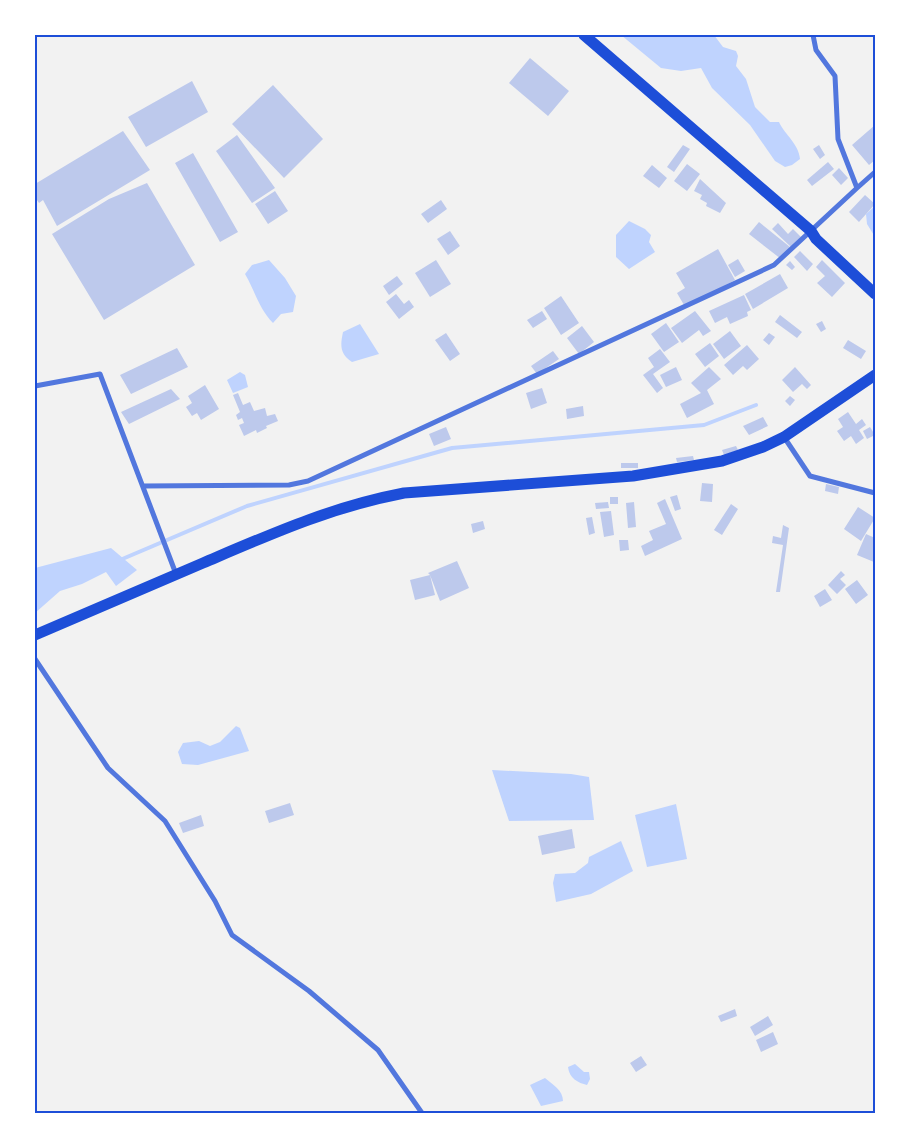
<svg xmlns="http://www.w3.org/2000/svg" width="910" height="1148" font-family="'Fira Sans Condensed',sans-serif">
<style>
.water{fill:#bfd3fe}
.lines{fill:none;stroke-linecap:round;stroke-linejoin:round}
.stream{stroke:#bfd3fe;stroke-width:4}
.building{fill:#bdc9ec}
.minor{stroke:#5277de;stroke-width:5}
.trunk{stroke:#1d4ed8;stroke-width:11}
.neatline{fill:none;stroke:#1d4ed8;stroke-width:2}
</style>
<rect width="100%" height="100%" fill="#f2f2f2"/>
<path class="water" d="M621,35H714L723,47L736,51L738,56L736,66L746,79L755,107L770,122H779C785,135 799,144 800,159L792,165L785,167L775,161L750,125L712,88L701,68L681,71L661,68Z
M875,206V237L867,224L866,214Z
M629,221L645,229L651,235L649,242L655,252L629,269L616,257V235Z
M269,260L285,278L296,296L293,312L281,314L273,323C259,309 255,291 245,274L252,265Z
M360,324L379,354L352,362C340,354 340,346 343,332Z
M240,372L245,375L248,387L233,393L227,380Z
M111,548L137,570L116,586L106,572L82,584L60,591L35,613V568Z
M236,726L240,728L249,751L198,765L182,764L178,752L183,743L199,741L210,746L220,742Z
M492,770L571,774L589,777L594,820L509,821Z
M676,804L687,859L647,867L635,815Z
M621,841L633,871L591,894L556,902L553,883L555,874L575,873L588,863L589,857Z
M575,1064L584,1072H589L590,1079L587,1085C578,1083 569,1078 568,1067Z
M545,1078C553,1085 563,1090 563,1101L541,1106L530,1085Z"/>
<g class="lines">
<path class="stream" d="M120,560L247,506L452,448L704,425L756,405"/>
</g>
<path class="building" d="M530,58L569,91L548,116L509,83Z
M192,81L208,112L146,147L128,117Z
M273,85L323,139L284,178L232,124Z
M875,125V160L869,165L852,145Z
M123,131L150,170L57,226L43,200L39,203L35,197V184Z
M237,135L275,188L252,203L216,151Z
M683,145L690,149L674,172L667,167Z
M819,145L825,155L820,159L813,149Z
M193,153L238,232L220,242L175,163Z
M828,162L834,169L812,186L807,180Z
M687,164L700,174L687,191L674,181Z
M652,165L667,178L659,188L643,176Z
M839,168L848,178L841,185L832,175Z
M700,179L726,203L720,213L706,206L707,203L700,199L702,195L694,191Z
M147,183L195,265L104,320L52,234L109,199Z
M275,191L288,211L268,224L255,204Z
M865,195L875,204L859,222L849,212Z
M441,200L447,209L428,223L421,214Z
M759,222L790,247L781,259L749,234Z
M778,223L788,234L793,229L801,237L791,247L772,229Z
M450,231L460,246L448,255L437,239Z
M718,249L735,280L693,304L684,305L677,293L685,288L676,273Z
M800,251L813,264L807,271L794,257Z
M738,259L745,271L735,277L728,265Z
M436,260L451,284L430,297L415,273Z
M822,260L845,283L832,297L817,283L825,276L816,267Z
M790,261L795,267L792,270L786,265Z
M780,274L788,288L753,309L745,294Z
M397,276L403,284L389,295L383,286Z
M396,294L404,304L409,300L414,307L399,319L386,302Z
M744,295L751,310L747,312L748,316L730,324L727,317L715,323L709,311Z
M561,296L579,323L561,335L544,308Z
M542,311L547,319L533,328L527,320Z
M695,311L711,331L703,336L699,330L682,343L671,328Z
M780,315L802,332L797,338L775,322Z
M822,321L826,329L821,332L816,324Z
M666,323L679,342L664,352L651,334Z
M582,326L594,342L579,354L567,338Z
M730,331L741,346L724,359L713,344Z
M446,333L460,354L450,361L435,340Z
M769,333L775,337L769,345L763,340Z
M848,340L866,351L861,359L843,348Z
M710,343L719,356L705,367L695,354Z
M747,345L759,359L747,370L743,366L733,375L724,365Z
M177,348L188,367L131,394L120,375Z
M660,349L670,362L653,374L663,388L657,393L643,375L654,367L648,358Z
M553,351L559,359L537,374L531,366Z
M676,367L682,380L666,387L660,375Z
M709,367L721,379L707,390L714,404L687,418L680,404L701,393L691,383Z
M795,367L811,385L807,389L802,384L793,392L782,380Z
M205,385L219,409L201,420L197,413L192,416L186,407L192,403L188,396Z
M542,388L547,403L531,409L526,393Z
M171,389L180,399L129,424L121,412Z
M238,393L243,405L250,402L254,411L265,408L267,416L275,414L278,421L266,426L267,428L257,433L256,430L244,436L239,425L244,423L242,418L238,420L236,415L240,412L233,395Z
M790,396L795,400L790,406L785,401Z
M583,406L584,416L567,419L566,409Z
M848,412L856,424L862,419L866,425L859,430L864,438L856,444L851,436L844,441L837,431L843,427L838,419Z
M763,417L768,426L749,435L743,426Z
M446,427L451,439L434,446L429,434Z
M870,427L875,435L867,439L863,431Z
M736,446L738,450L724,455L722,450Z
M693,456L694,460L677,462L676,458Z
M621,463H638V468H621Z
M702,483L713,484L712,502L700,501Z
M826,484L839,487L838,494L825,491Z
M677,495L681,509L675,511L670,497Z
M610,497H618V504H610Z
M665,499L682,539L645,556L641,546L653,540L649,531L666,524L657,503Z
M608,502L609,508L596,509L595,503Z
M634,502L636,527L628,528L626,503Z
M731,504L738,509L722,535L714,530Z
M858,507L875,518L861,541L844,529Z
M611,511L614,535L604,537L600,512Z
M592,517L595,533L589,535L586,518Z
M483,521L485,529L473,533L471,524Z
M783,525L789,528L780,592H776L783,545L772,543L773,536L781,538Z
M866,534L875,538L874,562L857,555Z
M619,540H628L629,550L620,551Z
M457,561L469,588L440,601L430,575L435,595L415,600L410,580L430,575L428,573Z
M841,571L845,575L840,579L846,585L837,594L828,585Z
M857,580L868,595L856,604L845,589Z
M825,589L832,600L820,607L814,596Z
M290,803L294,815L269,823L265,811Z
M201,815L204,826L183,833L179,823Z
M572,829L575,848L542,855L538,836Z
M735,1009L737,1016L721,1022L718,1016Z
M768,1016L773,1025L755,1036L750,1027Z
M773,1032L778,1044L761,1052L756,1040Z
M641,1056L647,1065L636,1072L630,1063Z"/>
<g class="lines">
<path class="minor" d="M857,188L875,172
M35,386L100,374L176,574
M784,437L810,476L875,493
M143,486L289,485L308,481L774,265L857,188L838,139L835,76L816,50L813,35
M35,659L108,768L165,821L215,901L232,935L309,991L378,1050L422,1113"/>
<path class="trunk" d="M584,35L811,231L816,239L875,294
M35,635C91,611 147,587 203,563C271,534 331,507 404,493L633,476L722,461L763,447L784,437L875,375"/>
</g>
<rect width="910" height="1148" fill="none" stroke="#ffffff" stroke-width="72"/>
<rect x="36" y="36" width="838" height="1076" class="neatline"/>
</svg>
